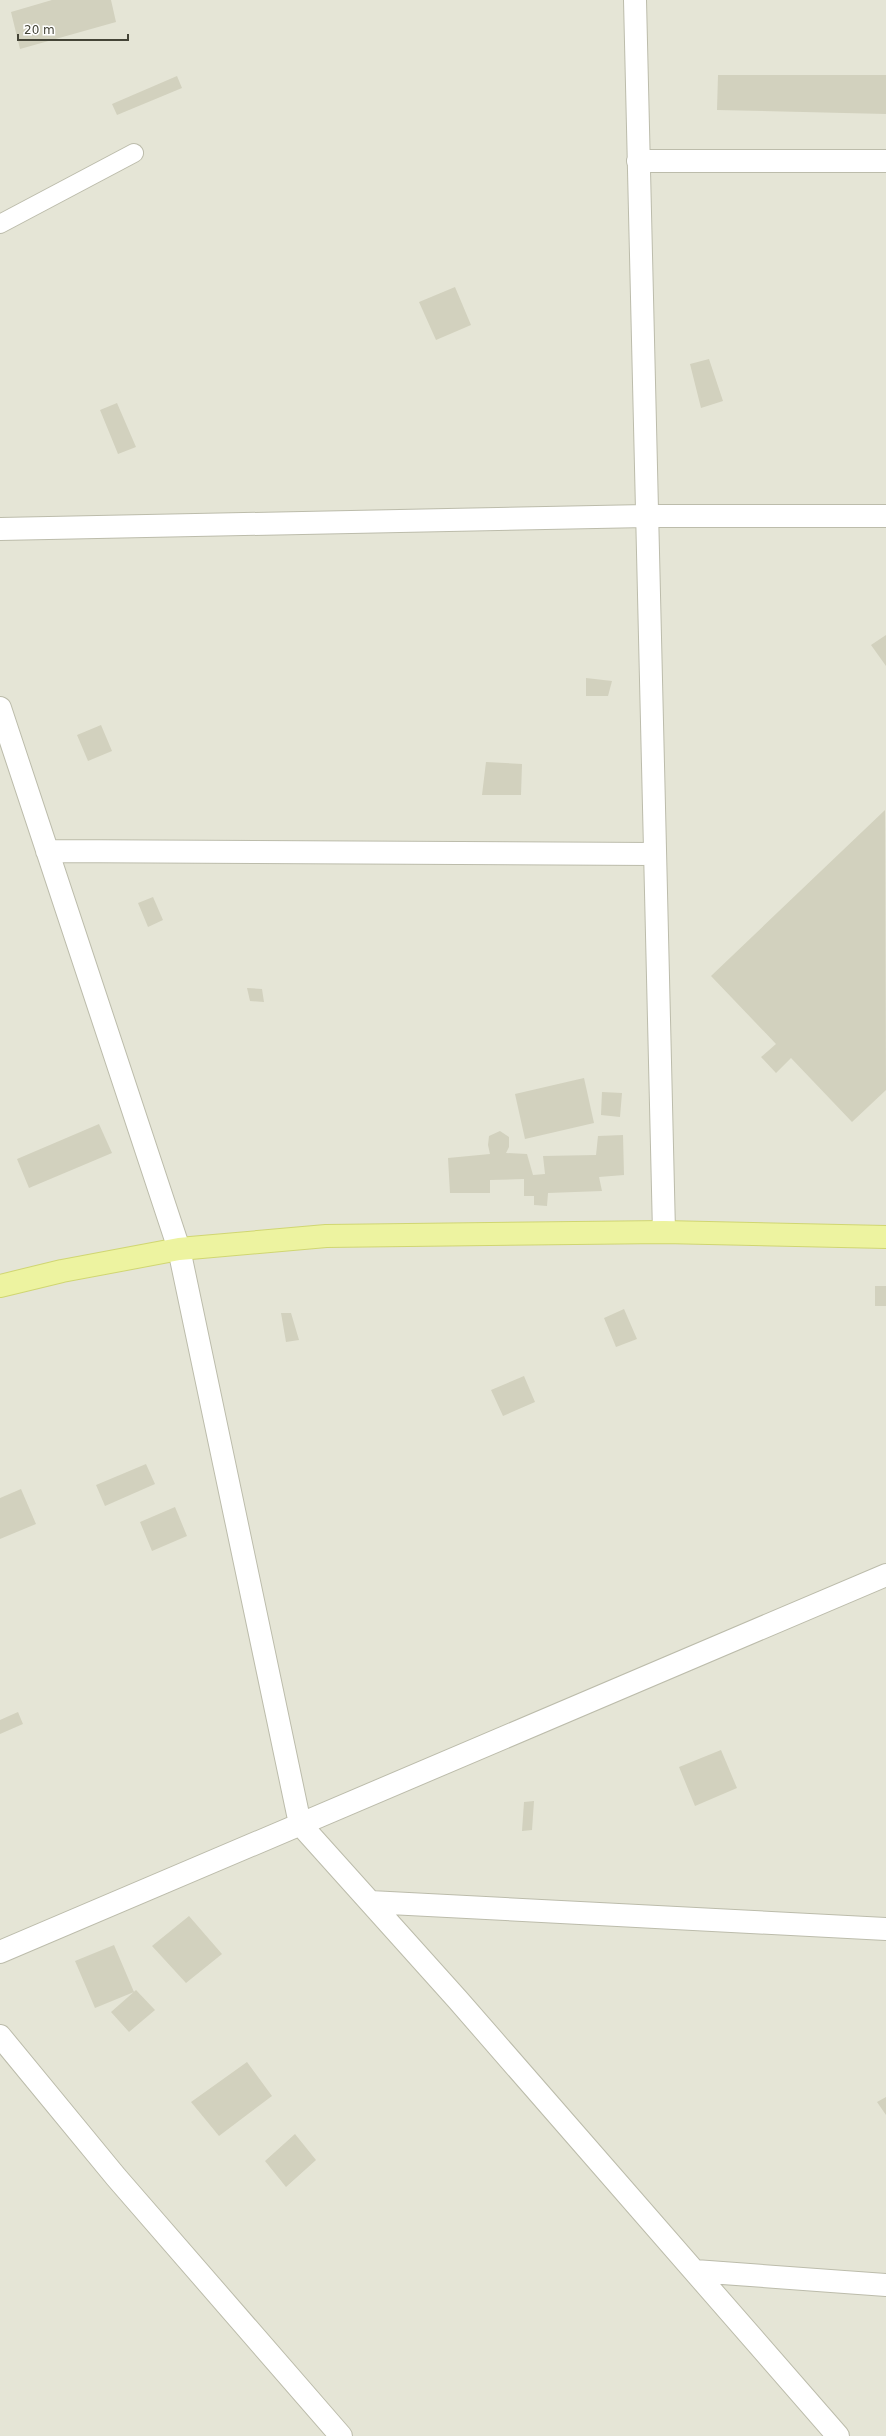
<svg xmlns="http://www.w3.org/2000/svg" width="886" height="2436" font-family="'DejaVu Sans',sans-serif">
<style>
.residential{fill:#e5e5d6}
.building{fill:#d2d1be}
.lines{fill:none;stroke-linecap:round;stroke-linejoin:round}
.service-casing{stroke:#bcbcab;stroke-width:20}
.minor-casing{stroke:#bcbcab;stroke-width:24}
.primary-casing{stroke:#d0d672;stroke-width:24}
.service{stroke:#fff;stroke-width:18}
.minor{stroke:#fff;stroke-width:22}
.primary{stroke:#edf3a0;stroke-width:22}
</style>
<rect width="100%" height="100%" fill="#f1f2e8"/>
<path class="residential" d="M0,0H886V2436H0Z"/>
<path class="building" d="M52,0H111L116,22L20,49L11,12Z
M718,75H886V114L717,110Z
M177,76L182,88L117,115L112,104Z
M455,287L471,325L436,340L419,302Z
M709,359L723,401L701,408L690,364Z
M117,403L136,447L118,454L100,410Z
M886,635V666L871,645Z
M586,678L612,681L608,696H586Z
M101,725L112,751L88,761L77,735Z
M486,762L522,764L521,795H482Z
M885,810L886,1090L852,1122L791,1058L776,1073L761,1057L776,1044L711,976Z
M153,897L163,920L148,927L138,903Z
M247,988L262,989L264,1002L250,1001Z
M584,1078L594,1123L525,1139L515,1094Z
M602,1092L622,1093L620,1117L601,1115Z
M99,1124L112,1153L29,1188L17,1159Z
M500,1131L509,1137V1147L506,1153L527,1154L533,1175L545,1174L543,1156L596,1155L598,1136L623,1135L624,1175L599,1177L602,1191L548,1193L547,1206L534,1205V1196H524V1179L490,1180V1193H450L448,1158L490,1154L488,1145L489,1136Z
M875,1286H886V1306H875Z
M624,1309L637,1339L616,1347L604,1318Z
M281,1313H291L299,1340L286,1342Z
M524,1376L535,1402L503,1416L491,1390Z
M146,1464L155,1484L105,1506L96,1485Z
M21,1489L36,1524L0,1539V1498Z
M175,1507L187,1536L152,1551L140,1522Z
M18,1712L23,1724L0,1734V1720Z
M721,1750L737,1788L695,1806L679,1767Z
M534,1801L532,1830L522,1831L524,1802Z
M189,1916L222,1954L186,1983L152,1946Z
M114,1945L134,1992L95,2008L75,1961Z
M136,1990L155,2010L129,2032L111,2012Z
M247,2062L272,2096L219,2136L191,2102Z
M886,2097V2115L877,2102Z
M295,2134L316,2160L286,2187L265,2161Z"/>
<g class="lines">
<defs>
<path id="service" d="M0,224L134,153"/>
<path id="minor" d="M635,0L664,1232
M638,161H886
M0,529L646,516H886
M0,708L179,1249L300,1824L458,2000L838,2436
M47,851L654,854
M370,1902L886,1929
M0,1952L886,1575
M0,2036L116,2177L341,2436
M695,2271L886,2285"/>
<path id="primary" d="M0,1286L62,1271L179,1249L326,1236L664,1232L886,1237"/>
</defs>
<use href="#service" class="service-casing"/>
<use href="#minor" class="minor-casing"/>
<use href="#primary" class="primary-casing"/>
<use href="#service" class="service"/>
<use href="#minor" class="minor"/>
<use href="#primary" class="primary"/>
</g>
<path d="M18 34v6h110v-6" fill="none" stroke="#444437" stroke-width="2"/>
<text x="24" y="34" font-size="12" fill="#444437" stroke="#ffffff" stroke-width="3" paint-order="stroke">20 m</text>
</svg>
